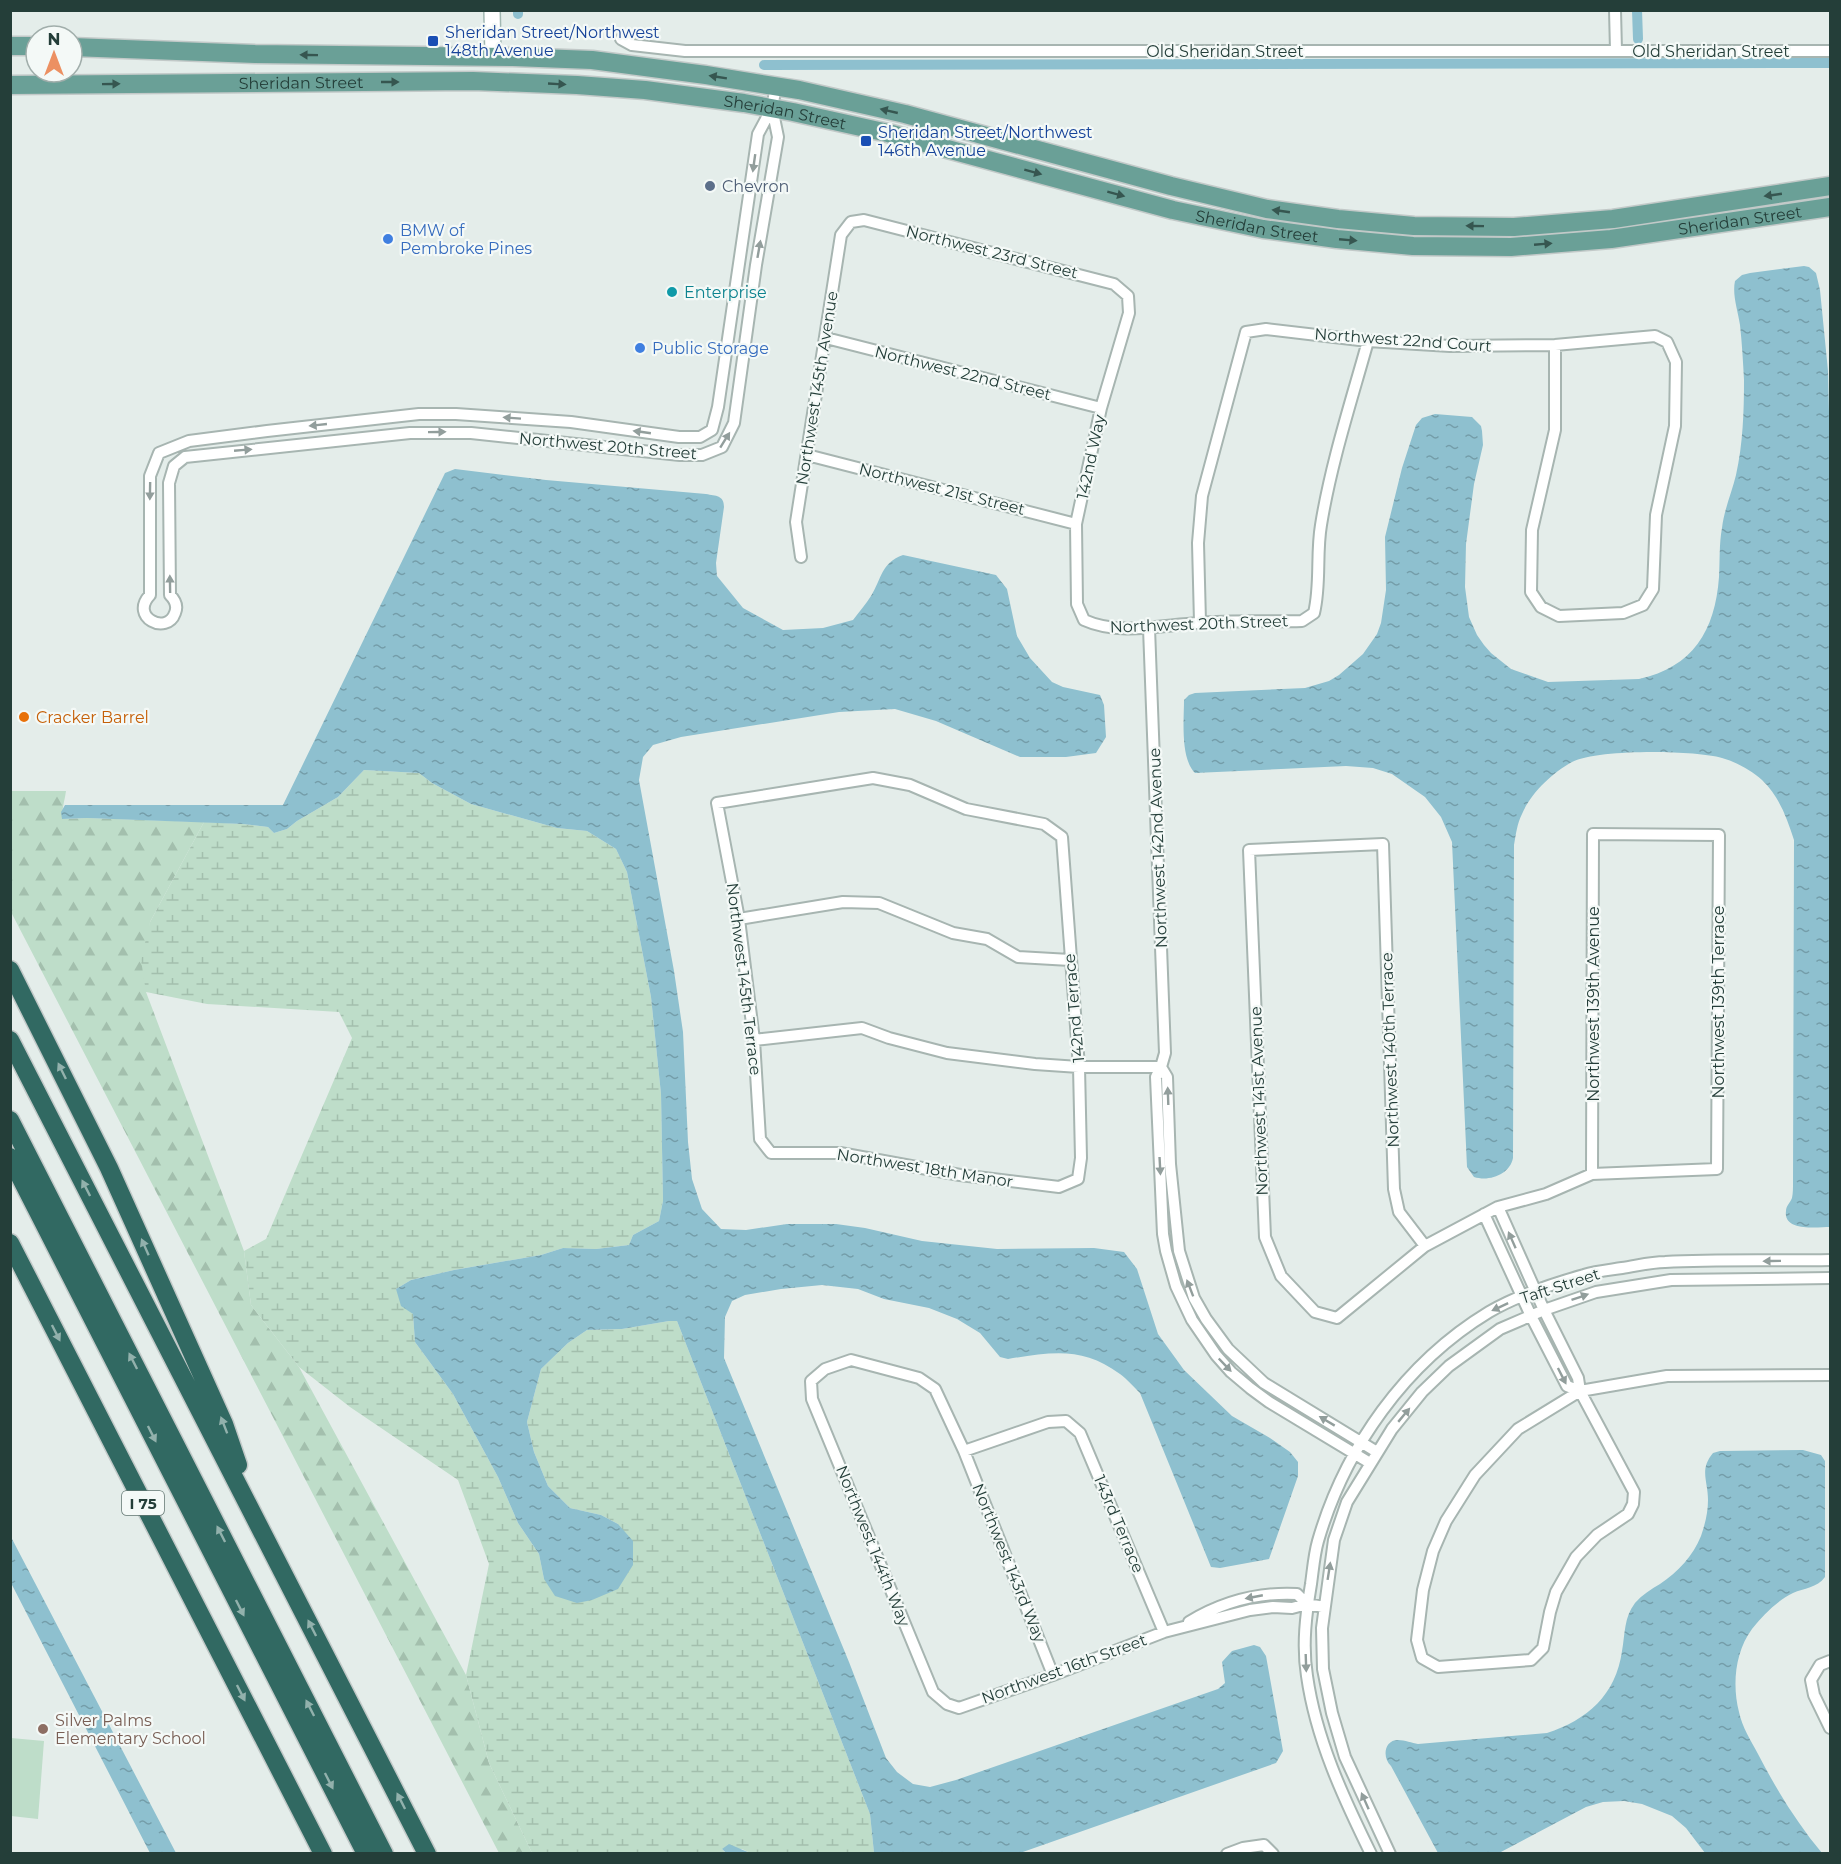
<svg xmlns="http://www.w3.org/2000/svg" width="1841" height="1864" font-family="Montserrat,sans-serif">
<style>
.forest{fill:url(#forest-firs)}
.wetland{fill:url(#wetland-marsh)}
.garden{fill:#beddc9}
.water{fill:url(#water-ripples)}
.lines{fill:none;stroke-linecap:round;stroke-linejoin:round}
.canal{stroke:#8ec0cf;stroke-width:10}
.street-casing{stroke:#a7b5b1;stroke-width:14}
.secondary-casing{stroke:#a2b8b2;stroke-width:18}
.primary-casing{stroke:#c2c9c8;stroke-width:21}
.highway-casing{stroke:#c2c9c8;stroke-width:21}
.street{stroke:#fff;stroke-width:10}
.secondary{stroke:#fff;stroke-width:15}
.primary{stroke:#6aa097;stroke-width:18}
.highway{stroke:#316962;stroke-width:18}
.oneway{fill:#365650}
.oneway2{fill:#929e9c}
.oneway3{fill:#92b1ac}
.transit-dot{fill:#1a4fb4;stroke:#f4f9f7;stroke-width:2}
.service-dot{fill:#5c6f8a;stroke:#f4f9f7;stroke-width:2}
.shop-dot{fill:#3f7fe0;stroke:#f4f9f7;stroke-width:2}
.culture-dot{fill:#0f9aa8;stroke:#f4f9f7;stroke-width:2}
.food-dot{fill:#e8710a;stroke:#f4f9f7;stroke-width:2}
.education-dot{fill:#8d6e63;stroke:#f4f9f7;stroke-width:2}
.labels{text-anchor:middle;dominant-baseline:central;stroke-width:4.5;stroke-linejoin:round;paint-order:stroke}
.shield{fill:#f4f9f7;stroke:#627672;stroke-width:1.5}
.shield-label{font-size:15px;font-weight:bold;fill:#243e39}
.transit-label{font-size:16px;fill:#164399;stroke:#f4f9f7;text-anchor:start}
.street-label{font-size:16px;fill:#243e39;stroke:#f4f9f7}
.service-label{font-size:16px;fill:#4e5e75;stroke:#f4f9f7;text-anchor:start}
.shop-label{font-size:16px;fill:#366cbe;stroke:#f4f9f7;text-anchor:start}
.culture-label{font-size:16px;fill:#0d838f;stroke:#f4f9f7;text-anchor:start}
.food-label{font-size:16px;fill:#c56008;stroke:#f4f9f7;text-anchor:start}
.education-label{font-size:16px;fill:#785e54;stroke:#f4f9f7;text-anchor:start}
</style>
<defs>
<pattern id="forest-firs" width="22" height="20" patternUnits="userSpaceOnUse" patternTransform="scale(1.5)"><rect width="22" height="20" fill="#beddc9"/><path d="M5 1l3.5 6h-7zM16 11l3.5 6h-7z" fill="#a3bfad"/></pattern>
<pattern id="wetland-marsh" width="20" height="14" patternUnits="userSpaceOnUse" patternTransform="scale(1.5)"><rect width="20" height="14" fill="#beddc9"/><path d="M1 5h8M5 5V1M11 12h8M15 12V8" fill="none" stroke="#a3bfad"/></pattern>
<pattern id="water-ripples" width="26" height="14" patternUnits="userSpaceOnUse" patternTransform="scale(1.5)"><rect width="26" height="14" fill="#8ec0cf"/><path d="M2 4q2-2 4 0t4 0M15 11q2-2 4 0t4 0" fill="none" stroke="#749da9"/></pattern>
</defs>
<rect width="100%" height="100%" fill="#e4edea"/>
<path class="forest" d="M11,791H66C65,800 61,810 63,819L87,818L204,822L150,922L146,992L244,1251L251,1305L299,1367L466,1675L489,1763L532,1853H499L11,912Z"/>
<path class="wetland" d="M364,770L419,773L432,783L471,804L557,828L587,831L616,849L627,872L651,997L661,1094L663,1201L659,1221L633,1235L629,1245L596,1249L563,1248L541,1255L454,1270L411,1280L396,1289L413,1314L415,1342L453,1394L498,1477L518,1523L539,1554L544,1579L618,1524L601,1515L570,1508L548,1486L534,1452L527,1422L541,1369L568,1343L587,1330L622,1329L669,1321H677L870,1814L874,1853H750L742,1849H722L726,1854L532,1853L489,1763L466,1675L489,1564L458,1480L350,1407L299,1367L251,1305L244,1251L266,1239L352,1038L339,1012L207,1004L146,992L141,960L150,922L204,822L243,824L268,827L274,833L287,829L297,821L338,797Z"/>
<path class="garden" d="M11,1738L44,1741L38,1819L11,1816Z"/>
<path class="water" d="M1804,266L1809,267L1816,273L1820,290L1828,371L1830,453V1227C1818,1227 1783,1232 1786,1211C1786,1206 1790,1203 1792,1198C1793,1193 1793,1188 1793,1183L1794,840C1787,818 1779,796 1762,780C1751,770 1736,762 1722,758C1693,750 1598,749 1572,762C1552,773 1531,793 1522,814C1517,824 1516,834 1514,845L1513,1158C1510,1174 1490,1182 1474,1177L1467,1167L1452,842L1441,817L1425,797L1392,774L1373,768L1346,766L1195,773C1180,758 1184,719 1184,700L1189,695L1195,693L1305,688L1329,681L1339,675L1363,654L1377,634L1381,623L1386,590L1385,537L1402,468L1416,425L1422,418L1435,414L1472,417L1481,426L1482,431L1483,445L1474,484L1466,544L1465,587L1469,617L1477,635L1484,645L1491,653L1511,669L1548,682L1639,679C1693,667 1715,631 1719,577C1720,561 1719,544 1722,528C1724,510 1732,492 1736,475C1743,444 1744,411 1744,380C1743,362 1742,343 1740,325C1738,311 1732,295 1735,281L1742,275L1750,273Z
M455,469L546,480L706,494C716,496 724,495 724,507L716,563L717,576L743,608L783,630L823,628L853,620C859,612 866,604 871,596C882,578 881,563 903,555L996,575L1007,589L1017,636L1030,658L1052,682L1063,687L1100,695L1104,705L1106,737L1096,753L1066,757H1020L936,721L895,709L839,712L681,737L653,745L643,757L639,780L674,971L683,1032L688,1142L692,1179L702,1209L721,1229L746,1230L787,1224H836L865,1228L922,1241L997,1249L1094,1248L1124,1252L1137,1269L1158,1334L1184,1370L1232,1416L1270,1438L1290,1452L1298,1462V1476L1269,1559L1220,1568L1211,1567L1140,1393C1134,1387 1127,1379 1120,1374C1083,1346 1051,1352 1008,1359L1000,1357L980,1333L957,1319L929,1308L884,1299L858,1289L822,1285L781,1289L745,1295L732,1301L725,1317L724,1358L849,1662L886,1758L897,1772L913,1784L930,1787L956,1780L1218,1689L1225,1683L1222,1662L1232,1651L1254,1645L1260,1647L1266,1656L1283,1751L1276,1763L1020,1853H874L870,1814L677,1321H669L622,1329L587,1330L568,1343L541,1369L527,1422L534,1452L548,1486L570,1508L601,1515L618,1524L633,1541V1565L618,1589L592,1600L577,1603L555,1596L544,1579L539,1554L518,1523L498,1477L453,1394L415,1342L413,1314L401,1306L396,1289L411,1280L454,1270L541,1255L563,1248L596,1249L629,1245L633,1235L659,1221L663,1201L661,1094L651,997L627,872L616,849L587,831L557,828L471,804L432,783L419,773L364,770L338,797L297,821L287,829L274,833L268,827L243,824L87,818L62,819L61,812L65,805H283L445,473Z
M1803,1450L1821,1455L1825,1461V1577C1817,1588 1804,1588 1793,1593C1777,1601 1763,1615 1752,1629C1735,1652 1732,1685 1739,1712C1742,1727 1751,1741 1758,1754C1776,1789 1797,1823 1822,1853H1705L1686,1828L1672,1816L1642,1804L1624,1801L1603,1802L1586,1807L1499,1853H1438L1391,1766C1382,1758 1384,1740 1398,1740C1405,1740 1412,1743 1418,1744L1547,1733C1587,1720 1616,1695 1622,1651C1625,1634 1624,1617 1635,1603C1642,1595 1651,1589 1660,1584C1678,1572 1693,1556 1701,1536C1705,1524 1708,1513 1708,1500C1708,1480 1699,1470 1713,1453L1720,1451Z
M10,1537H11L176,1853H150L11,1583Z
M729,1844L750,1853H726L722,1849Z"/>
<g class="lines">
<path class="canal" d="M518,10V14
M1637,10L1638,39
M764,65L1830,63"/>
<defs>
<path id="street" d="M1615,10L1616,51
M621,39L632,45L685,51H1830
M772,108L778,137L756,265L734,423L722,447L702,455H680L471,433H410L185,457L174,466L169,483L170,595C175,600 178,606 175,613C167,636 129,617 150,595V476L159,453L189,441L267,431L419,414H456L571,422L679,437H700L712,430L718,407L758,134L772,108L776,86
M826,338L1101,408
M807,455L1076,524
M801,557L796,522L841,235L851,222L864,220L1114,284L1128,296L1129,313L1101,408L1076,524L1077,604L1084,620C1119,636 1162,625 1199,623C1233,620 1268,622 1302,621L1314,613C1321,584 1316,554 1321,525C1331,463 1351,402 1368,341
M1200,622L1198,543L1202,496L1246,332L1266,329L1368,341L1450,346L1555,345L1655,336L1667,342L1676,362L1675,426L1656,515L1653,589L1643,605L1623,613L1559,616L1541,607L1531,592L1532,530L1555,430V345
M1149,628L1165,1053L1161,1067L1156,1077L1163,1234L1166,1251L1176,1286L1192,1320L1216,1355L1231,1372L1250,1388L1269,1402L1370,1463
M873,778L910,785L966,809L1044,824L1062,837L1079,1067L1081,1158L1078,1179L1059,1187L960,1175L840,1153H771L760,1139L754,1040L739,919L717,803Z
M739,919L843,902L879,903L953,933L987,939L1018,957L1070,960
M754,1040L862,1028L889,1038L947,1053L1035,1064L1079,1067H1161
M1161,1067L1167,1077L1170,1164L1179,1251L1194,1298L1206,1319L1228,1349L1264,1383L1377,1452
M1498,1207L1544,1310L1578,1378L1580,1391L1634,1492L1633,1504L1628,1514L1597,1535L1576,1557L1556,1592L1550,1612L1543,1648L1531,1660L1438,1667L1422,1658L1417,1640L1423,1590L1433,1551L1446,1521L1475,1475L1518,1429L1580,1391L1667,1376L1830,1375
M1484,1214L1531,1316L1567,1386L1580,1391
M1425,1246L1399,1212L1394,1189L1383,844L1249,850L1265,1237L1281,1276L1315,1312L1337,1318L1425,1246L1498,1207L1546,1194L1592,1174L1717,1169L1719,835L1593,834L1592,1174
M964,1451L1053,1675
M1189,1622C1222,1602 1259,1592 1297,1594L1307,1604
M1164,1632L1080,1433L1066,1421L1048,1422L964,1451L935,1389L919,1378L851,1360L825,1369L811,1381L812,1399L933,1692L947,1704L959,1708L1053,1675L1164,1632L1250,1610L1273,1607L1292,1608L1307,1604L1324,1607
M1830,1661L1820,1665L1811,1680L1814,1695L1830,1728
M1227,1854L1243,1848L1264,1845L1273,1854
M1371,1854C1343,1797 1316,1739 1307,1676C1302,1645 1306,1614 1311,1584C1313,1570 1314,1555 1318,1541C1345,1448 1405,1363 1489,1312C1518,1295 1552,1284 1584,1275C1596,1271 1609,1270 1622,1268C1636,1266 1651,1262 1665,1262C1720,1259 1776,1261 1830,1260
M1390,1854L1345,1757L1332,1713L1323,1669L1322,1628L1334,1540L1347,1502L1392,1429L1422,1392L1449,1366L1500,1329L1544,1310L1596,1292L1671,1280L1830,1278"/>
<path id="secondary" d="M492,10L493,56"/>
<g id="primary">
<path d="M10,46H36"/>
<path d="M72,47L255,54L513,57L592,60L706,75L799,90L905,114L1171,186L1267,209L1338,219L1414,226L1514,227L1613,219L1830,186"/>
<path id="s1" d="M10,85L473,81L577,85L645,90L744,103L793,112L888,133L1173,210L1263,229L1337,239L1413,246L1511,247L1611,239L1830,207"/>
</g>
<path id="highway" d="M10,970L109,1168L224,1424L238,1465
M10,1040L427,1854
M10,1120L384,1854
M10,1157L366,1854
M10,1243L323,1854"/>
</defs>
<use href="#street" class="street-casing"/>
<use href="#secondary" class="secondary-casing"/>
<use href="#primary" class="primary-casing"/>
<use href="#highway" class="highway-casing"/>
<use href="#street" class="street"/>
<use href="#secondary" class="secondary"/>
<use href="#primary" class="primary"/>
<use href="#highway" class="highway"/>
</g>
<defs><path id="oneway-solid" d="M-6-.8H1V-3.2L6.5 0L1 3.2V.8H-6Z" transform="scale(1.5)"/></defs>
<g class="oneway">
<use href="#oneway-solid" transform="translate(309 55) rotate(-179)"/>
<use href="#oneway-solid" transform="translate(718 77) rotate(-171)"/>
<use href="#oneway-solid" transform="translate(390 82)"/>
<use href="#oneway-solid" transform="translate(111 84) rotate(-1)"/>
<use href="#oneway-solid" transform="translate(557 84) rotate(3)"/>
<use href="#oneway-solid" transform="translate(889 111) rotate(-167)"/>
<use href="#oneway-solid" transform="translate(1033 172) rotate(15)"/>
<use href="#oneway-solid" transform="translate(1116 194) rotate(15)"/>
<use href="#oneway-solid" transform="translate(1773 195) rotate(172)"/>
<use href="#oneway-solid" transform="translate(1281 211) rotate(-172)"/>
<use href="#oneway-solid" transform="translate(1475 226) rotate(-179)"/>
<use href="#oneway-solid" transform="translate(1348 240) rotate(5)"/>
<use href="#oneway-solid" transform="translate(1543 244) rotate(-5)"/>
</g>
<g class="oneway2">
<use href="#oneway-solid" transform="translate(754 163) rotate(98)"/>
<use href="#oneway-solid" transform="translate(759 249) rotate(-80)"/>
<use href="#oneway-solid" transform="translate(512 418) rotate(-176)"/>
<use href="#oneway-solid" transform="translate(318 425) rotate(174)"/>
<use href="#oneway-solid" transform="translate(437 432) rotate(-1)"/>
<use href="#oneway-solid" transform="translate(642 432) rotate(-172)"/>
<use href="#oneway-solid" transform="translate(725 440) rotate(-58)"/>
<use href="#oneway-solid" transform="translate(243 450) rotate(-5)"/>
<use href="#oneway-solid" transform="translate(150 491) rotate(91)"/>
<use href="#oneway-solid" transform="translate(170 584) rotate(-91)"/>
<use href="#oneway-solid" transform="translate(1168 1096) rotate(-92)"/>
<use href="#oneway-solid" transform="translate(1160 1166) rotate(87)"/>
<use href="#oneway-solid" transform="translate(1512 1240) rotate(-114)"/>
<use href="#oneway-solid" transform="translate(1772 1261) rotate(179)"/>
<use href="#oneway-solid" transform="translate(1190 1288) rotate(-111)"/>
<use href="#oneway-solid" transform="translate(1580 1297) rotate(-19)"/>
<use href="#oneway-solid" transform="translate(1500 1307) rotate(155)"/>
<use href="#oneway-solid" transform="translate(1225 1365) rotate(46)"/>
<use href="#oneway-solid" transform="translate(1562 1376) rotate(63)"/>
<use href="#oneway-solid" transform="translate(1404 1415) rotate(-50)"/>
<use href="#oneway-solid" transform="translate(1327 1421) rotate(-149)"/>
<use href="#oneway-solid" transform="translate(1329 1571) rotate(-81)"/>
<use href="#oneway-solid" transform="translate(1254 1597) rotate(169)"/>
<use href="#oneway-solid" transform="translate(1306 1663) rotate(88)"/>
<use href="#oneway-solid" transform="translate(1365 1801) rotate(-114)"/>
</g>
<g class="oneway3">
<use href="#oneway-solid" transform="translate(62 1071) rotate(-116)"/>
<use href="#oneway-solid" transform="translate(86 1188) rotate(-117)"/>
<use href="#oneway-solid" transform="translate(145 1247) rotate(-114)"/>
<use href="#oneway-solid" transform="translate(56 1333) rotate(63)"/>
<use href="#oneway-solid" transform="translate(133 1361) rotate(-117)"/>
<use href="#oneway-solid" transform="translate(224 1425) rotate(-111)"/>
<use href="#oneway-solid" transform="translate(152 1434) rotate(63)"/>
<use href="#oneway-solid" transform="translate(221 1534) rotate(-117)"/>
<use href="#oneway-solid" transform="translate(240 1608) rotate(63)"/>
<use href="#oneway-solid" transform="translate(312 1628) rotate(-117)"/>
<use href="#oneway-solid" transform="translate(241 1693) rotate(63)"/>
<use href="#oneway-solid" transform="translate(310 1708) rotate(-117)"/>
<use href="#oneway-solid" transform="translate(329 1781) rotate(63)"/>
<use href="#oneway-solid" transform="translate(401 1801) rotate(-117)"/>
</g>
<g class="transit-dot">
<rect x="427" y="35" width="12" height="12" rx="3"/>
<rect x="860" y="135" width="12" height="12" rx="3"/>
</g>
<circle class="service-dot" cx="710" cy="186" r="6"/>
<g class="shop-dot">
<circle cx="388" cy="239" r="6"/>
<circle cx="640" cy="348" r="6"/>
</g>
<circle class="culture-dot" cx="672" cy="292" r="6"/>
<circle class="food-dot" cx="24" cy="717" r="6"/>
<circle class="education-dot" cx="43" cy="1729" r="6"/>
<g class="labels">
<rect class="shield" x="122" y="1491" width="42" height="24" rx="4.5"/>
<g class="shield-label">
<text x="143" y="1503">I 75</text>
</g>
<g class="transit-label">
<text x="445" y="32">Sheridan Street/Northwest<tspan x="445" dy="18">148th Avenue</tspan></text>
<text x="878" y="132">Sheridan Street/Northwest<tspan x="878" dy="18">146th Avenue</tspan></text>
</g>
<g class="street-label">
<text x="1225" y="51">Old Sheridan Street</text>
<text x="1711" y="51">Old Sheridan Street</text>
<text stroke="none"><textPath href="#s1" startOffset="291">Sheridan Street</textPath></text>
<text stroke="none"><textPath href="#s1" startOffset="777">Sheridan Street</textPath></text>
<text stroke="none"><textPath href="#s1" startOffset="1749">Sheridan Street</textPath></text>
<text stroke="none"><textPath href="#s1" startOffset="1263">Sheridan Street</textPath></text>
<text transform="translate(992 252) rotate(14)">Northwest 23rd Street</text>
<text transform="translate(1403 340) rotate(4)">Northwest 22nd Court</text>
<text transform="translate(963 373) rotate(14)">Northwest 22nd Street</text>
<text transform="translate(817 388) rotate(-81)">Northwest 145th Avenue</text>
<text transform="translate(608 446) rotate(5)">Northwest 20th Street</text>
<text transform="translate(1091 457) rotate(-78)">142nd Way</text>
<text transform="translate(942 489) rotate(14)">Northwest 21st Street</text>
<text transform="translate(1199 624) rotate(-2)">Northwest 20th Street</text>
<text transform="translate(1158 848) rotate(-92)">Northwest 142nd Avenue</text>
<text transform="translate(744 979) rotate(83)">Northwest 145th Terrace</text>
<text transform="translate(1718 1002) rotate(-90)">Northwest 139th Terrace</text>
<text transform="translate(1593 1004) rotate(-90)">Northwest 139th Avenue</text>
<text transform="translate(1074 1008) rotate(-95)">142nd Terrace</text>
<text transform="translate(1390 1050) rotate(-92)">Northwest 140th Terrace</text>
<text transform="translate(1259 1101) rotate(-92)">Northwest 141st Avenue</text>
<text transform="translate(925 1168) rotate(9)">Northwest 18th Manor</text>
<text transform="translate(1560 1286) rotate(-18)">Taft Street</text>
<text transform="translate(1119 1524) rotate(67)">143rd Terrace</text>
<text transform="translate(873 1546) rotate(68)">Northwest 144th Way</text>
<text transform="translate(1009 1563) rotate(68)">Northwest 143rd Way</text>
<text transform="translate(1064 1669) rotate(-20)">Northwest 16th Street</text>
</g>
<g class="service-label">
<text x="722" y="186">Chevron</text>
</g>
<g class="shop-label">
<text x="400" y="230">BMW of<tspan x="400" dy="18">Pembroke Pines</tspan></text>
<text x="652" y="348">Public Storage</text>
</g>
<g class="culture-label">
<text x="684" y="292">Enterprise</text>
</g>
<g class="food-label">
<text x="36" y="717">Cracker Barrel</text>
</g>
<g class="education-label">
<text x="55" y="1720">Silver Palms<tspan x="55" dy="18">Elementary School</tspan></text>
</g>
</g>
<rect width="1841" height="1864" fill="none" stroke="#243e39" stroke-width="24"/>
<g transform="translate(54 54)"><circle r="28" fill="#f4f9f7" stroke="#a1aeab" stroke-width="1.5"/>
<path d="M0-4.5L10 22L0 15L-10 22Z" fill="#ec9062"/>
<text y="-9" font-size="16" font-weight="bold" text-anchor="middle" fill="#243e39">N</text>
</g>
</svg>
